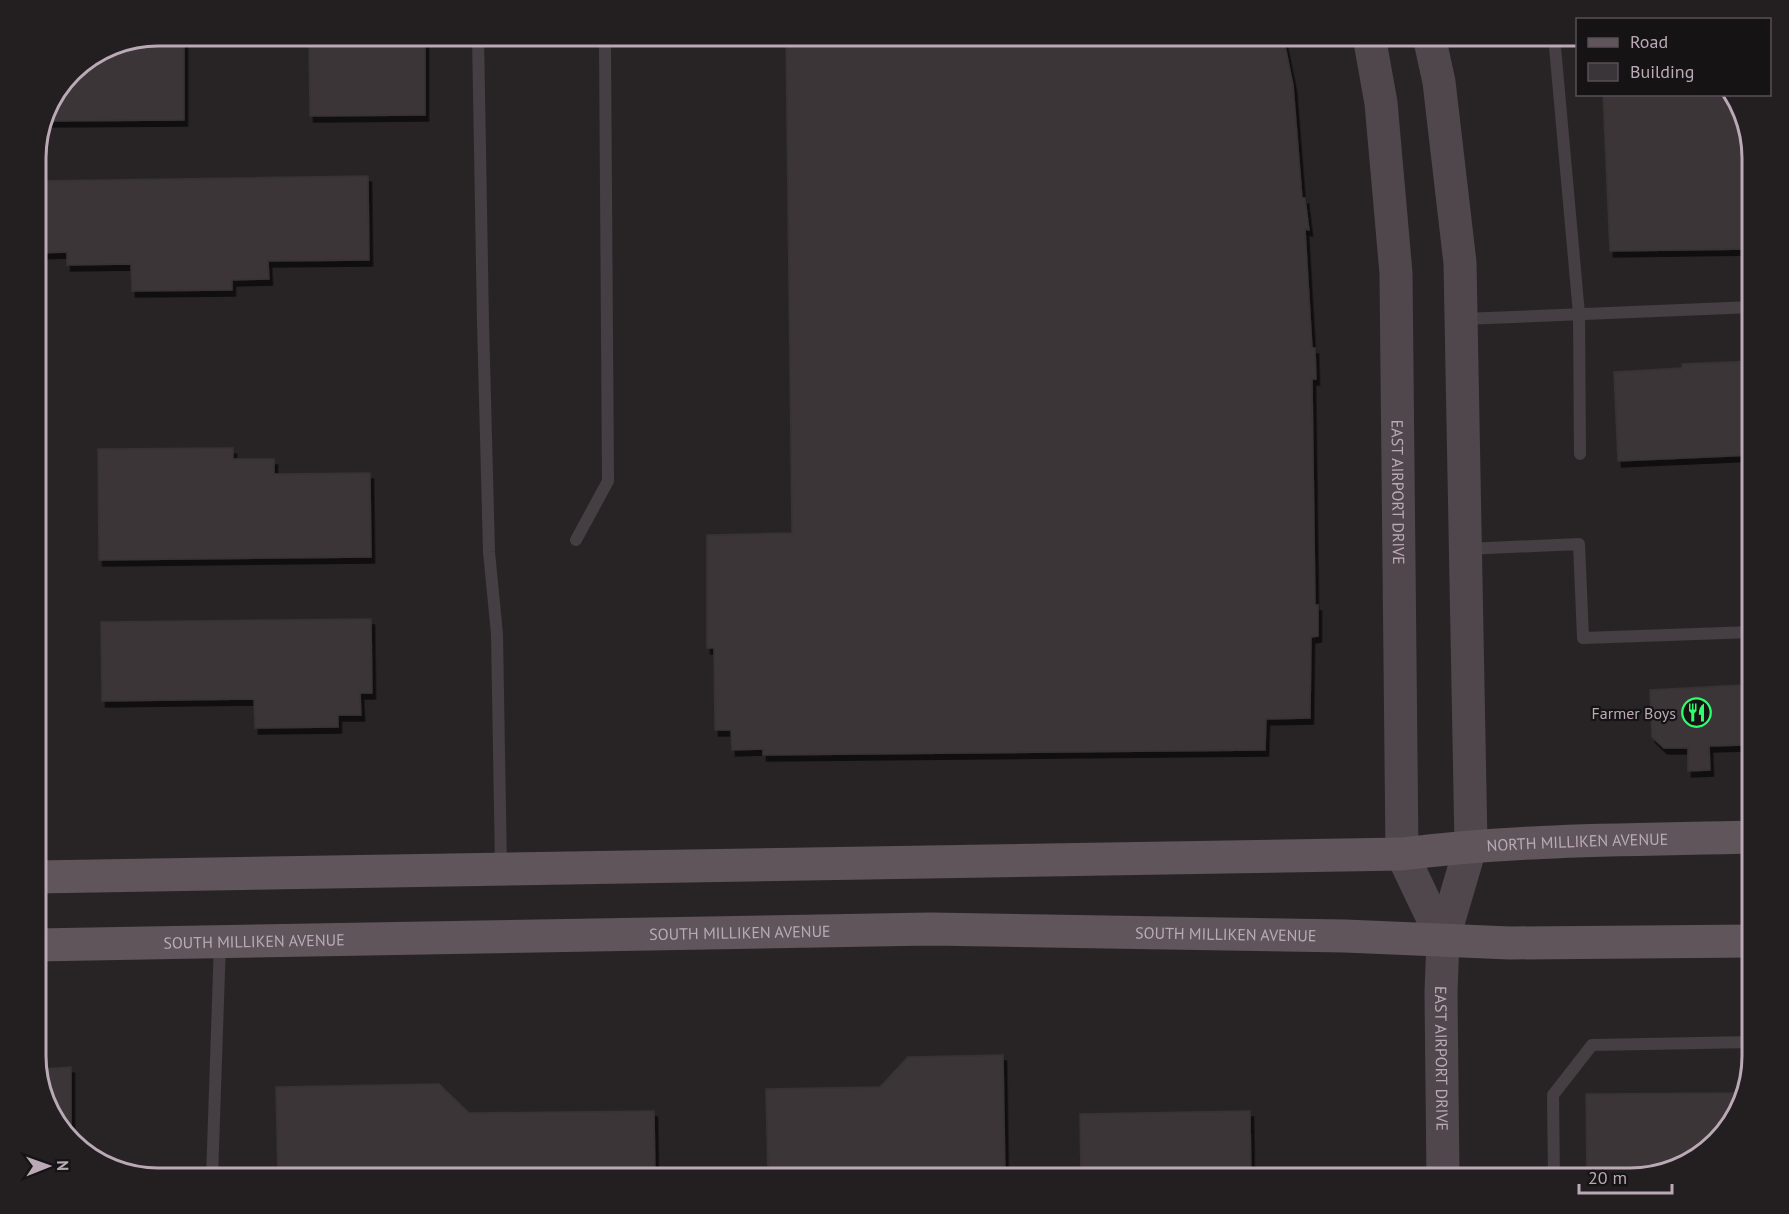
<svg xmlns="http://www.w3.org/2000/svg" width="1789" height="1214" font-family="'PT Sans',sans-serif">
<style>
.built{fill:#282426}
.building{fill:#3a3538;stroke:#373234;stroke-width:1.5;filter:url(#shadow)}
.lines{fill:none;stroke-linecap:round;stroke-linejoin:round}
.lane{stroke:#453e42;stroke-width:12}
.secondary{stroke:#50474d;stroke-width:33}
.primary{stroke:#5f555b;stroke-width:33}
.labels{text-anchor:middle;dominant-baseline:central;stroke-width:4.5;stroke-linejoin:round;paint-order:stroke}
.street-label{font-size:16px;fill:#bbaab6;stroke:#161314}
.poi-label{font-size:16px;fill:#bbaab6;stroke:#161314;text-anchor:end}
.rim{fill:none;stroke:#bbaab6;stroke-width:3}
</style>
<defs>
<filter id="shadow"><feDropShadow dx="3.5" dy="6" stdDeviation="0" flood-color="#0009"/></filter>
</defs>
<rect width="100%" height="100%" fill="#1b1819"/>
<path class="built" d="M159,36H1577L1578,94L1732,95L1740,104L1753,158V1056L1732,1124L1691,1162L1631,1178H159L90,1157L52,1116L36,1063V151L45,111L72,72L112,45Z"/>
<path class="building" d="M309,36H425V115L310,116Z
M786,36H1283L1293,85L1302,198H1305L1309,230L1305,229L1312,348H1315L1316,379H1312L1315,605H1318V636L1311,637L1310,718L1266,719L1265,750L763,755V749L732,750L731,730H715L714,648H707V535L792,533Z
M140,40H184V120L43,121L45,111L72,72L112,45Z
M1603,94H1732L1740,104L1753,158V249L1610,251Z
M368,176L369,260L268,261L269,279L232,280V290L132,291L131,264L67,265V252L36,253V181Z
M1753,361V455L1618,461L1614,372L1682,368V364Z
M233,448V459H274V474L370,473L371,557L99,560L98,449Z
M371,619L372,693H360L361,715H338V727L255,728L254,699L102,701L101,622Z
M1742,685L1745,745L1709,746L1710,770L1688,771V748H1664L1652,737L1650,690Z
M1003,1055L1005,1178H768L766,1089L880,1087L908,1057Z
M36,1061H42V1069L71,1067V1137L52,1116Z
M439,1084L469,1113L654,1111L655,1178H278L276,1087Z
M1742,1093L1732,1124L1691,1162L1631,1178H1587L1586,1094Z
M1250,1111L1251,1178H1081L1080,1114Z"/>
<g class="lines">
<path class="lane" d="M478,36L483,322L489,552L497,634L501,868
M1554,36L1579,314L1580,454
M1463,319L1753,307
M576,540L608,481L605,47
M1466,549L1579,544L1583,638L1753,632
M212,1178L220,942
M1554,1178L1553,1095L1592,1045L1753,1042"/>
<g class="secondary">
<path id="s1" d="M1369,36L1381,103L1396,273L1402,854L1443,940"/>
<path id="s2" d="M1429,36L1439,82L1460,263L1471,845L1443,940L1441,992L1443,1178"/>
</g>
<g class="primary">
<path id="s3" d="M36,877L1402,854C1518,839 1636,840 1753,837"/>
<path id="s4" d="M36,945L931,929L1345,936L1510,943L1753,941"/>
</g>
</g>
<defs>
<symbol id="restaurant-ring" viewBox="-11 -11 22 22"><circle r="9.5" fill="#161314" stroke="#2dff6a" stroke-width="1.5"/><path d="M-5-6h1v4h1v-4h1v4h1v-4h1v5L-1.5 .5V6h-2V.5L-5-1ZM5-6V6H3V1.5H1.5Q1.5-4 5-6Z" fill="#2dff6a"/></symbol>
</defs>
<g fill-rule="evenodd">
<use href="#restaurant-ring" x="1680" y="696" width="33" height="33"/>
</g>
<g class="labels">
<g class="street-label">
<text stroke="none"><textPath href="#s1" startOffset="458">EAST AIRPORT DRIVE</textPath></text>
<text stroke="none"><textPath href="#s3" startOffset="1542">NORTH MILLIKEN AVENUE</textPath></text>
<text stroke="none"><textPath href="#s4" startOffset="704">SOUTH MILLIKEN AVENUE</textPath></text>
<text stroke="none"><textPath href="#s4" startOffset="1190">SOUTH MILLIKEN AVENUE</textPath></text>
<text stroke="none"><textPath href="#s4" startOffset="218">SOUTH MILLIKEN AVENUE</textPath></text>
<text stroke="none"><textPath href="#s2" startOffset="1029">EAST AIRPORT DRIVE</textPath></text>
</g>
<g class="poi-label">
<text x="1676" y="713">Farmer Boys</text>
</g>
</g>
<path d="M0 0H1789V1214H0ZM158 46H1630A112 112 0 0 1 1742 158V1056A112 112 0 0 1 1630 1168H158A112 112 0 0 1 46 1056V158A112 112 0 0 1 158 46Z" fill="#231f21" fill-rule="evenodd"/>
<path class="rim" d="M158 46H1630A112 112 0 0 1 1742 158V1056A112 112 0 0 1 1630 1168H158A112 112 0 0 1 46 1056V158A112 112 0 0 1 158 46Z"/>
<rect x="1576" y="18" width="195" height="78" fill="#161314" stroke="#584f55" stroke-width="1.5"/>
<rect x="1588" y="38" width="30" height="9" fill="#5f555b" stroke="#584f55" stroke-width="1.5"/>
<text x="1630" y="48" font-size="18" fill="#bbaab6">Road</text>
<rect x="1588" y="63" width="30" height="18" fill="#3a3538" stroke="#584f55" stroke-width="1.5"/>
<text x="1630" y="78" font-size="18" fill="#bbaab6">Building</text>
<g transform="translate(48 1166) rotate(89)" stroke="#161314" stroke-width="4.5" paint-order="stroke">
<path d="M0-4.5L10 22L0 15L-10 22Z" fill="#bbaab6"/>
<text y="-9" font-size="16" font-weight="bold" text-anchor="middle" fill="#bbaab6">N</text>
</g>
<path d="M1579 1184v9h93v-9" fill="none" stroke="#bbaab6" stroke-width="3"/>
<text x="1588" y="1184" font-size="18" fill="#bbaab6" stroke="#161314" stroke-width="4.5" paint-order="stroke">20 m</text>
</svg>
